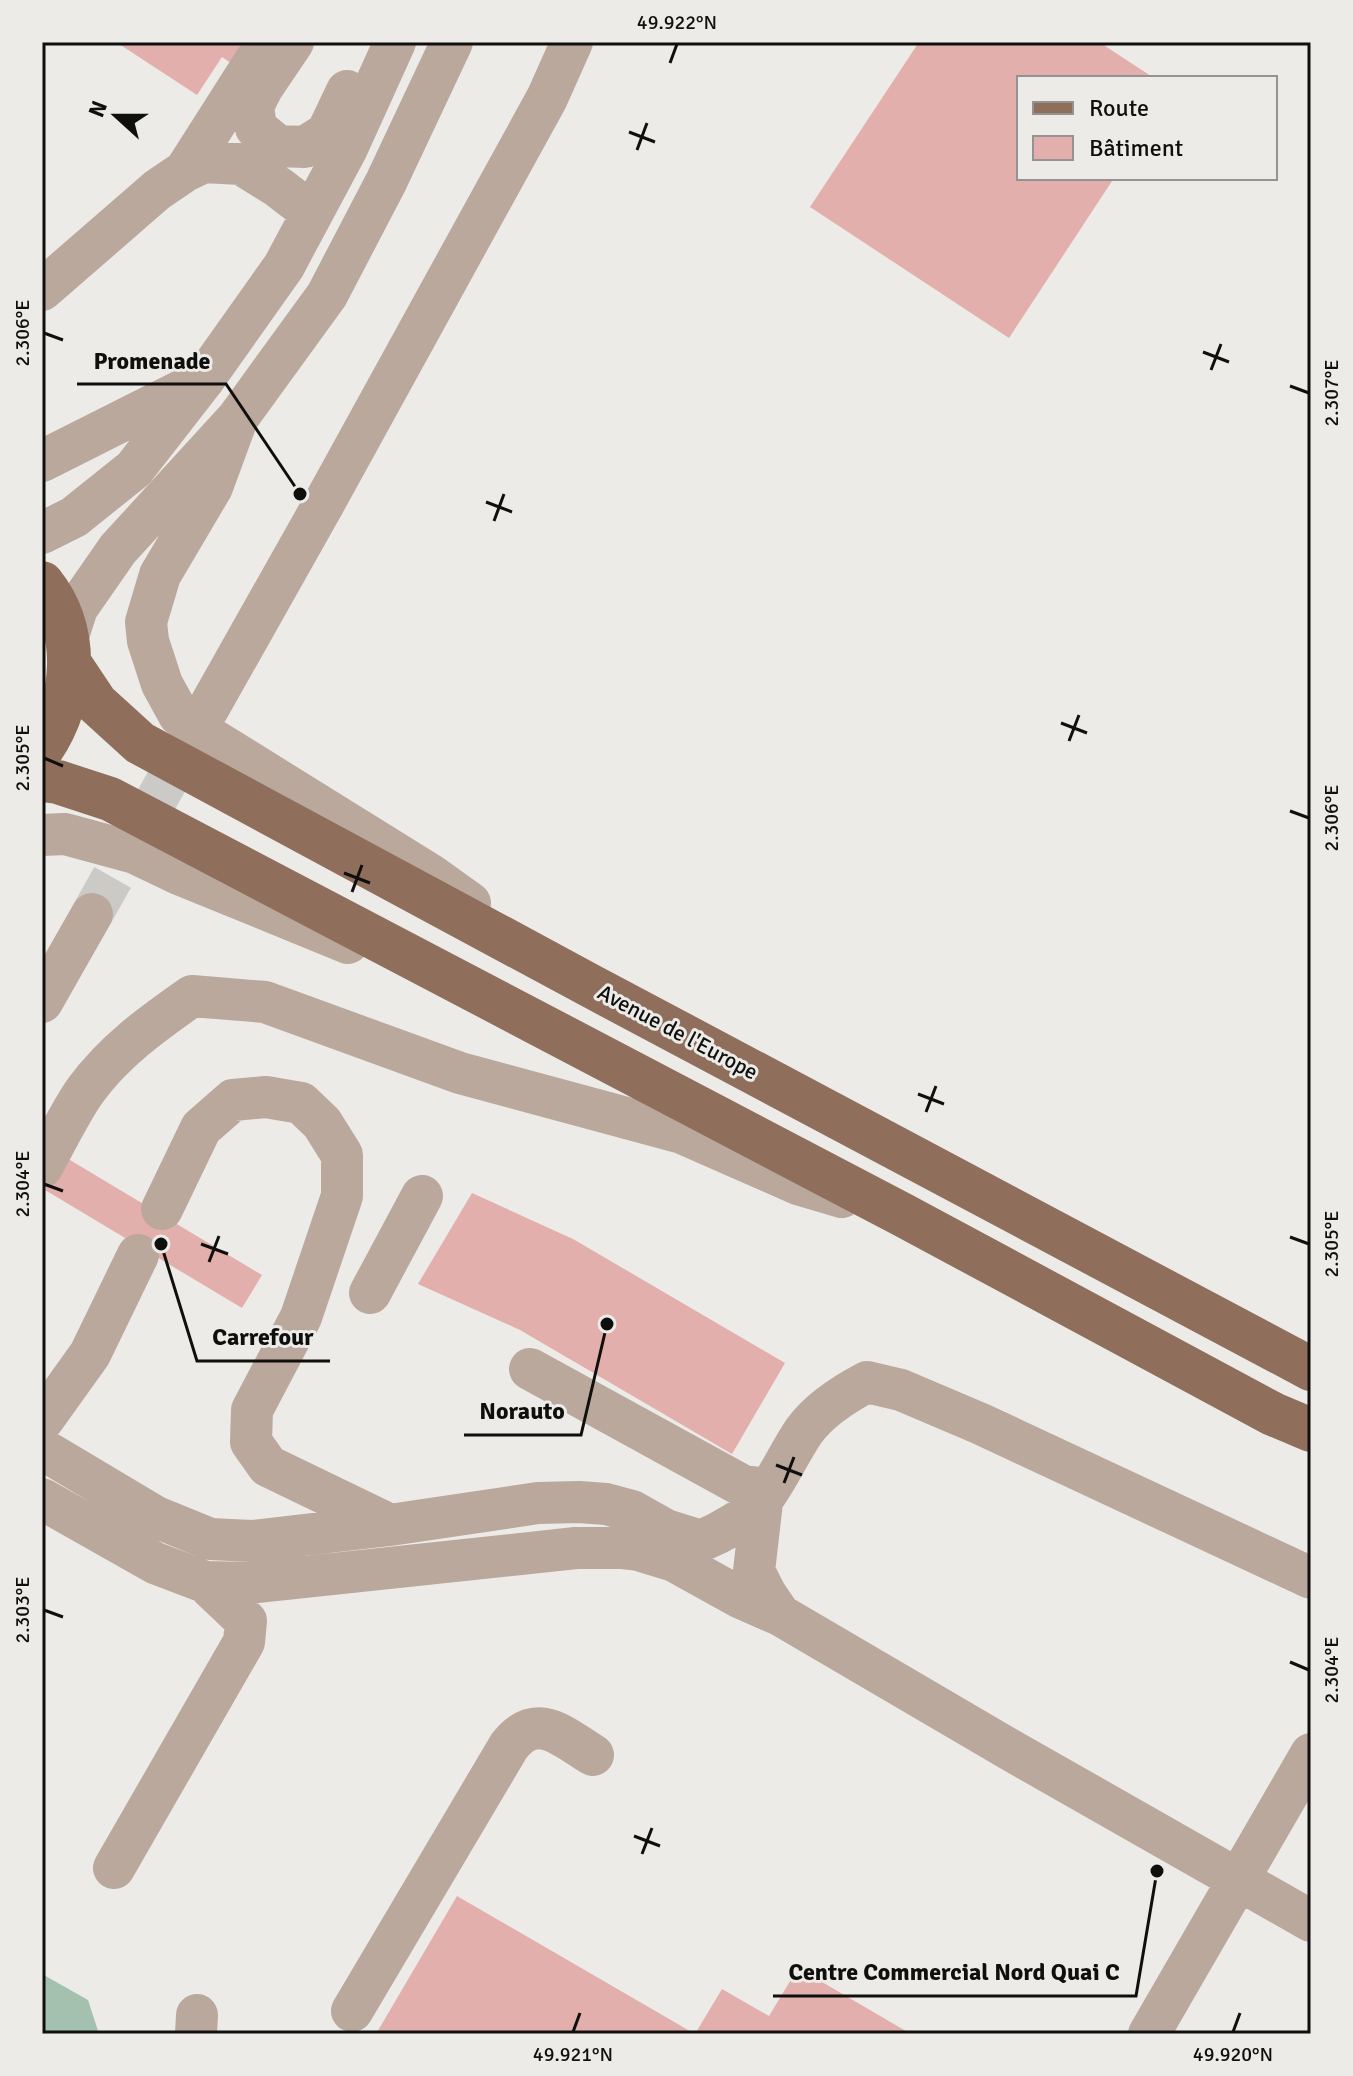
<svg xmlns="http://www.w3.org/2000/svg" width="1353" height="2076" font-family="Signika,sans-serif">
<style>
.green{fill:#a3c1ae}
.building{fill:#e2afac}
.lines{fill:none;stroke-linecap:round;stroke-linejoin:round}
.minor-tunnel{stroke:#cbcac7;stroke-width:42;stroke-dasharray:42 21;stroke-linecap:butt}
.minor{stroke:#baa89c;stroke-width:42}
.major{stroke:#8f6f5b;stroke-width:44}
.ticks{fill:none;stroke:#0f0f0e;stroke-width:3}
.labels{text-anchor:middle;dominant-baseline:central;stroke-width:6;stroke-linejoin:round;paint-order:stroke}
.street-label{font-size:22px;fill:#0f0f0e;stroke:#ecebe8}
.leader{fill:none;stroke:#0f0f0e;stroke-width:3}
.callout-dot{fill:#0f0f0e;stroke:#ecebe8;stroke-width:3}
.callout-label{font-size:24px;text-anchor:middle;font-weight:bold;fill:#0f0f0e;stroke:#ecebe8;stroke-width:6;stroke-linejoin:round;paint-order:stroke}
.neatline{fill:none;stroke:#0f0f0e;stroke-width:3}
.ticks-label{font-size:20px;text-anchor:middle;fill:#0f0f0e}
</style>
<rect width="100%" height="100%" fill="#ecebe8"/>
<path class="green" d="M42,1974L88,2000L99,2034H42Z"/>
<path class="building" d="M116,42H248L237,67L222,57L197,95Z
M919,42H1099L1154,78H1019V178H1114L1009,338L810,207Z
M65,1157L262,1275L242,1308L45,1190Z
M472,1193L573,1239L785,1363L732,1454L520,1330L418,1284Z
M457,1896L695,2034H376Z
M798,1968L911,2034H695L722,1989L769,2016Z"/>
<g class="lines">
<path class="minor-tunnel" d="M92,914L195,731"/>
<path class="minor" d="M293,42L262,88L253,106L256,128L278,146L305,147L327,133L347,91
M185,171L255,61
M42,290L157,190L185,171L204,162L241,164L278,187L312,213
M237,419L212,487L160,575L146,622L148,641L162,684L179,715L204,734L431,875L470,903
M42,461L193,385
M42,533L74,517L134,469L204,379L284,266L347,148L395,42
M67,639L77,608L118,549L237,419L327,295L386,182L452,42
M208,709L323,505L547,98L572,42
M42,835L65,834L135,853L179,874L348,943
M42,1002L92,914
M42,1167C56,1142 69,1114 85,1091C114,1051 152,1024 192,996L265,1002L460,1073L682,1133L798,1184L842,1197
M162,1209L201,1128L233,1100L266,1097L301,1103L322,1123L342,1155V1196L301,1317L252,1410L251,1442L268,1466L390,1525
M370,1293L422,1196
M530,1369L743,1486L769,1489
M42,1421L90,1354L138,1255
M42,1449L156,1517L210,1539L252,1541L390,1525L538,1503L579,1502L606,1504L632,1511L666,1530L701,1541C720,1533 750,1517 762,1500C778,1479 789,1453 804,1431C820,1409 844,1394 867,1382L901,1390L981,1424L1311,1578
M42,1499L155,1563L205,1582L249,1583L576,1548H621L638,1550L674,1561L739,1597L780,1615L1007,1748L1311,1921
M762,1502L754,1571L765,1593L780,1615
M114,1868L244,1642L246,1621L205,1582
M352,2011L509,1746C537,1710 563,1737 593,1755
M196,2034L197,2015
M1149,2034L1311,1754"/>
<path class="major" d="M42,583C81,632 75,699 42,749
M70,664L96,703L140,743L589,985L1311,1369
M42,780L58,782L110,799L903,1215L1273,1414L1311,1430"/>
</g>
<path class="ticks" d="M670,63L677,44M629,132L655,142M637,150L647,123M44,333L63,340M1203,352L1229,362M1211,370L1221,344M1290,386L1309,393M486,502L512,512M494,521L504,494M1061,723L1087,733M1069,741L1079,715M44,758L63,766M1290,811L1309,818M344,873L370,883M352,892L362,865M918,1094L944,1104M926,1112L936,1086M44,1184L63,1191M1290,1237L1309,1244M201,1244L228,1254M209,1262L219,1236M776,1465L802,1475M784,1483L794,1457M44,1610L63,1617M1290,1662L1309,1670M634,1836L660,1846M642,1854L652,1828M573,2032L580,2013M1233,2032L1240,2013"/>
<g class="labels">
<g class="street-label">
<text transform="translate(678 1032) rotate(28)">Avenue de l'Europe</text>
</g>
</g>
<path class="leader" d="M300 494L226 384H77M161 1244L197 1361H330M607 1324L581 1435H464M1157 1871L1136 1996H773"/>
<g class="callout-dot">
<circle cx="300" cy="494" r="8"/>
<circle cx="161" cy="1244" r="8"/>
<circle cx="607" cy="1324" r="8"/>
<circle cx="1157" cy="1871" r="8"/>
</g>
<g class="callout-label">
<text x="152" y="369">Promenade</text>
<text x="263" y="1345">Carrefour</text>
<text x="522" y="1419">Norauto</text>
<text x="954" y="1980">Centre Commercial Nord Quai C</text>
</g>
<rect width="1353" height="2076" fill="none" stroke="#ecebe8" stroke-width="88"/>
<rect x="1017" y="76" width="260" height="104" fill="#ecebe8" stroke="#949391" stroke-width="2"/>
<rect x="1033" y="102" width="40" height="12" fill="#8f6f5b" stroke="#949391" stroke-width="2"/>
<text x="1089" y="116" font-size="24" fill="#0f0f0e">Route</text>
<rect x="1033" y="136" width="40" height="24" fill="#e2afac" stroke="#949391" stroke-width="2"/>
<text x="1089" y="156" font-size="24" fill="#0f0f0e">Bâtiment</text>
<g transform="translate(116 116) rotate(291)" stroke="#ecebe8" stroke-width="6" paint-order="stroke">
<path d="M0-6L14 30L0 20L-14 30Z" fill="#0f0f0e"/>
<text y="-12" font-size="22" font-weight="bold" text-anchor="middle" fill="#0f0f0e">N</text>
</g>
<rect x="44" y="44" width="1265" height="1988" class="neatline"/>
<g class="ticks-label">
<text x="677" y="29">49.922°N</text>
<text transform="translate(22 333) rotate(-90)" y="7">2.306°E</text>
<text transform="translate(1331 393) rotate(-90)" y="7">2.307°E</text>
<text transform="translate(22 758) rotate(-90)" y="7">2.305°E</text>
<text transform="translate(1331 818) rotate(-90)" y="7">2.306°E</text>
<text transform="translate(22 1184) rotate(-90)" y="7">2.304°E</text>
<text transform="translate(1331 1244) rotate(-90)" y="7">2.305°E</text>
<text transform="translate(22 1610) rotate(-90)" y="7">2.303°E</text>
<text transform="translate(1331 1670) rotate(-90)" y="7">2.304°E</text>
<text x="573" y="2061">49.921°N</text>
<text x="1233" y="2061">49.920°N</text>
</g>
</svg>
